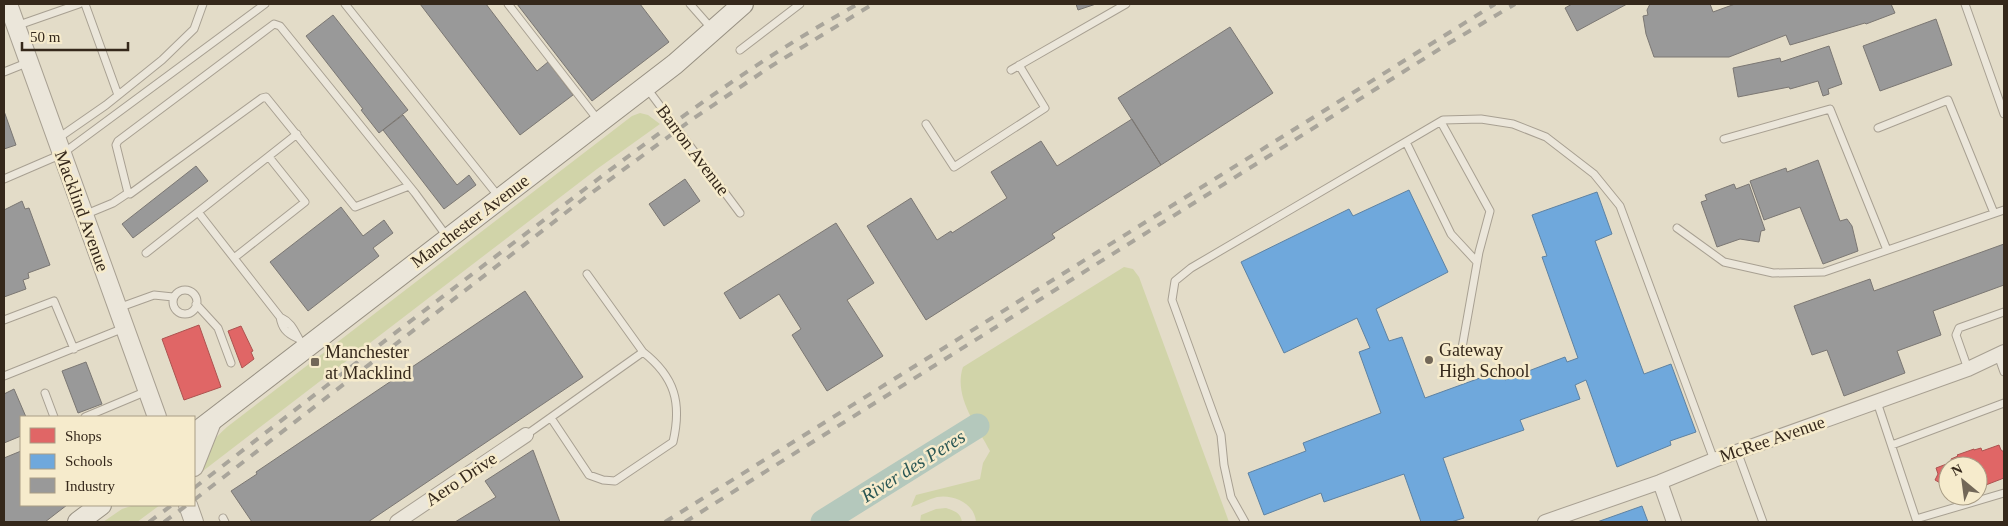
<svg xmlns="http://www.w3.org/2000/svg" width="2008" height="526" font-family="'Times New Roman',serif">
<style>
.green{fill:#d1d4a9}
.shops{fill:#e06666;stroke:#ad5350}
.schools{fill:#6fa8dc;stroke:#5e82a2}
.industry{fill:#999;stroke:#7b7773}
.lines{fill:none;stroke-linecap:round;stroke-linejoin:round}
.river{stroke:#b4c8bc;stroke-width:25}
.service-casing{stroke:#a8a092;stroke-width:9}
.minor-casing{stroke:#a8a092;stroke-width:16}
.tertiary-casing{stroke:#a8a092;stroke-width:20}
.secondary-casing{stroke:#979082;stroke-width:22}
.service{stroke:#ebe6da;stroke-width:7}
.minor{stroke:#ebe6da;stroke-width:14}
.tertiary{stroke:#ebe6da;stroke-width:18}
.secondary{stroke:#ebe6da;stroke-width:20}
.rail{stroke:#a9a59b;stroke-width:4;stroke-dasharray:9 9;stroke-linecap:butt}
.poi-dot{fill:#726758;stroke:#f6ebcc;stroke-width:2}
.labels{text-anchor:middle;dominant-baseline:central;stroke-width:5;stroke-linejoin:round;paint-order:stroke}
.street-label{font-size:18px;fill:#35281b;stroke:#f6ebcc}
.poi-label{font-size:18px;fill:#35281b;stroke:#f6ebcc;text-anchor:start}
.water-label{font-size:19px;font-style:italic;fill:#295654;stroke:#f6ebcc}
</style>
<rect width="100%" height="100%" fill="#e3dcc8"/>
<path class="green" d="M640,113L648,115L660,124L597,169L199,474C202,454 212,440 227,427L632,116Z
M1124,267L1133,269L1139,277L1229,522H976C975,504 954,494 937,497C929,499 920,504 911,507L916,495L980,479L983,463L990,451C977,426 953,396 963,367Z
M134,505H160L137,522H103L122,509Z
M946,508C955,511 961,513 962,522H920L921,515L936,509Z"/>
<path class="shops" d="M199,325L221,387L184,400L162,339Z
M241,326L253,351L251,352L254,359L242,368L228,331Z
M1999,445L2001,450L2004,452V478L1978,488V466H1948V496H1954L1947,499L1942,484L1935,480L1938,474L1936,468L1952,462L1951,459L1958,456L1957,455L1974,449V450L1981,448L1982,451Z"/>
<path class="schools" d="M1409,190L1448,272L1376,309L1389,341L1402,337L1425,398L1502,370L1505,380L1565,357L1567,362L1578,358L1542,257L1547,256L1532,215L1597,192L1612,234L1595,241L1644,374L1671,364L1696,432L1670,441L1671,445L1617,467L1586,380L1575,385L1580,399L1520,420L1524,430L1443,458L1464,518L1451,522H1421L1404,474L1324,502L1321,493L1264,515L1248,473L1306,451L1303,443L1381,413L1359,352L1370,348L1357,318L1284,353L1241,262L1349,209L1353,216Z
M1642,506L1648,522H1597Z"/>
<path class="industry" d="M420,4H486L537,71L548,62L573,95L520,135Z
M517,4H640L669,42L592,101Z
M1076,4H1096L1078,10Z
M1572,4H1627L1577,31L1565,8Z
M1650,4H1710L1713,12L1735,4H1891L1895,13L1866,24L1865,23L1790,45L1786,35L1729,57H1654L1646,34L1643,16L1648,15L1647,10Z
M333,15L408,110L379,133L361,110L363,109L306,36Z
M1936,19L1952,65L1880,91L1863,46Z
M1230,27L1273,93L1161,165L1118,98Z
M1829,46L1842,84L1828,89L1829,94L1823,96L1818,81L1790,89L1789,87L1738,97L1733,68L1780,58L1781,62Z
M4,111L16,145L4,149Z
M403,115L457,185L469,175L476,185L444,209L383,130Z
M1132,119L1161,165L1052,234L1055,238L926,320L867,226L911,198L937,240L951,231L952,233L1007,198L991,172L1041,141L1057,166Z
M1818,160L1840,221L1847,219L1852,226L1858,251L1823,264L1800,207L1764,220L1750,181L1786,168L1787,172Z
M196,166L208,181L133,238L122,224Z
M685,179L700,201L664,226L649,204Z
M1734,184L1736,189L1749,184L1765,230L1761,231L1759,242L1740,239L1717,247L1701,202L1707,200L1705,195Z
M22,201L25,209L29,208L50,265L28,273L29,278L23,280L26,289L4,297V210Z
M341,207L363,236L384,220L393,233L373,248L379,256L308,311L270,262Z
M836,223L874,283L847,300L883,356L827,391L792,335L801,329L779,294L740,319L724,293Z
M2004,244V285L1933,311L1941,335L1897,351L1905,373L1844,396L1827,350L1812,355L1794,306L1870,279L1874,291Z
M525,291L583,377L368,522H252L231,491L257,474L256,472Z
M86,362L102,404L78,413L62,371Z
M14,389L26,417H21V436L4,443V394Z
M533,450L560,522H455L496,497L485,481Z
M21,451V505H67L45,522H4V458Z"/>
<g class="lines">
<path class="river" d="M823,522L977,426"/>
<defs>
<path id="service" d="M85,4L118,95
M345,4L499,197
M508,4L598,120
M690,4L712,29
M1965,4L2004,114
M16,26L79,4
M740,50L800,4
M1011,70L1126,4
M4,72L29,62
M646,87L740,213
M1441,122L1490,211L1479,252L1462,348
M926,124L954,167L1045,108L1019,65
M1878,128L1948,100L1994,213
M57,139L106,105L162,60L194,29L203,4
M1724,139L1830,109L1887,250
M1406,142L1451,234L1477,262
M4,179L62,154L265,4
M409,186L355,207L266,97L262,98L130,194L128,193L116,145L118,141L274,24L280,26L415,193L448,238
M198,212L297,134
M84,215L113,203L128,193
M1677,228L1724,262L1773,273L1824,272L2004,210
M146,253L198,212L280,317
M234,258L305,202L269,157
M173 302a12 12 0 1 1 24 0a12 12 0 1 1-24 0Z
M196,304L218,328L231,363
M118,308L154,295L173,297
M4,320L54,301L74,349
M297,338C286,333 282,328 280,317C295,324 295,336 305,348
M1998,355L2004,372
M1968,369L1956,335L1959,328L2004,312
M4,376L124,328
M45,393L54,417
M1877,402L1916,519L2004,493
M85,417L147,391
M551,418L589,475L603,480L615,481L673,442C682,403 675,377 643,352
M526,435L643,352L587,274
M1892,445L2004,403
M1737,451L1763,522
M223,518L225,522
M1245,522L1231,497L1224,465L1221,435L1172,300L1175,281L1191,268L1443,120L1481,119L1513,124L1546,137L1594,174L1620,206L1714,460"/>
<path id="minor" d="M1660,482L1674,522
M397,522L526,435
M1545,522L1660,482L1714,460L1968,369L2004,352"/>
<path id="tertiary" d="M8,4L157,417
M194,467L213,419
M188,505L194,522"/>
<path id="secondary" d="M194,434L675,64L743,4
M78,522L101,505"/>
</defs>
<use href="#service" class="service-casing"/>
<use href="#minor" class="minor-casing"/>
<use href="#tertiary" class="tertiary-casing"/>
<use href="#secondary" class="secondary-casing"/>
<use href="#service" class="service"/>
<use href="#minor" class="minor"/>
<use href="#tertiary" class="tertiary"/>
<use href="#secondary" class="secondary"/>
<path class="rail" d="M194,488C312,397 429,306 548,217C648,141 747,65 858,4
M194,500L586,197L694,118L773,65L873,4
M149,522L172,505
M164,522L187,505
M665,522L1495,4
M685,522L1446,45L1515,4"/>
</g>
<g class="poi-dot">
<circle cx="1429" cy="360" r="5"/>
<rect x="310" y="357" width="10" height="10" rx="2.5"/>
</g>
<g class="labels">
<g class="street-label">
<text transform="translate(693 150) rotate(53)">Barron Avenue</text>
<text transform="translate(82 211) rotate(70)">Macklind Avenue</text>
<text transform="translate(470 221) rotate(-37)">Manchester Avenue</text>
<text transform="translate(1772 439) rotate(-19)">McRee Avenue</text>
<text transform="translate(461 479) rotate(-34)">Aero Drive</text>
</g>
<g class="poi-label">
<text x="1439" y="350">Gateway<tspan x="1439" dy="21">High School</tspan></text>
<text x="325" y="352">Manchester<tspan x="325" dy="21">at Macklind</tspan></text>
</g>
<g class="water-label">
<text transform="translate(913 466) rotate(-32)">River des Peres</text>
</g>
</g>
<rect width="2008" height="526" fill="none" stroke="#35281b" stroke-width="10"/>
<rect x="20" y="416" width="175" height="90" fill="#f6ebcc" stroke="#a99d85"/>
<rect x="30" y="428" width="25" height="15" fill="#e06666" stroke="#a99d85"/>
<text x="65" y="441" font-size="15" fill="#35281b">Shops</text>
<rect x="30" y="454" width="25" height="15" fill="#6fa8dc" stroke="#a99d85"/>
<text x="65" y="466" font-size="15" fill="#35281b">Schools</text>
<rect x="30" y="478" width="25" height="15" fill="#999999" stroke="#a99d85"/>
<text x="65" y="491" font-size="15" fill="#35281b">Industry</text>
<g transform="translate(1963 481) rotate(331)"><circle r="24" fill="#f6ebcc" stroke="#a99d85"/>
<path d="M0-4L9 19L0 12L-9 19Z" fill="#726758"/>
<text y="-8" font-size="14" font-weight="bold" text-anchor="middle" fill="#35281b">N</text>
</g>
<path d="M22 42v8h106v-8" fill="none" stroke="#35281b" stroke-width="2.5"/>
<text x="30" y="42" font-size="15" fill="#35281b" stroke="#f6ebcc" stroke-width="4" paint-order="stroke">50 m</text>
</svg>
